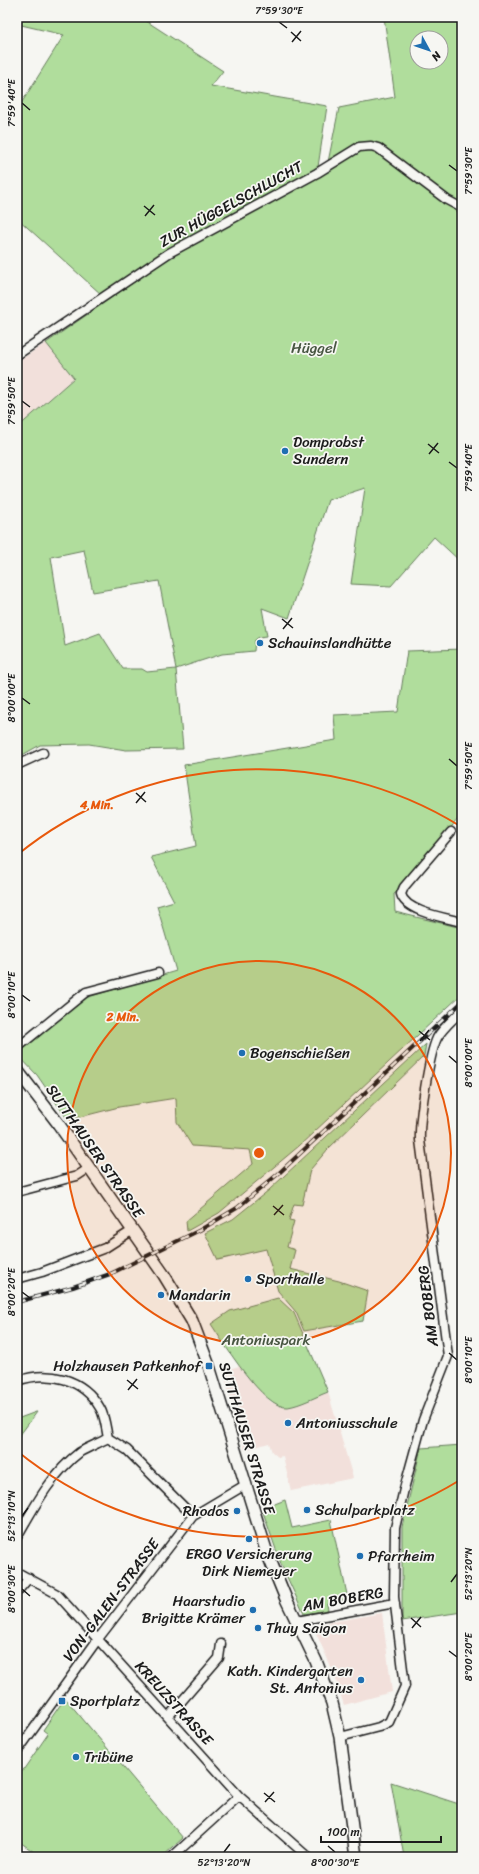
<svg xmlns="http://www.w3.org/2000/svg" width="479" height="1874" font-family="Sriracha,sans-serif">
<style>
.built{fill:#f2e0db}
.green{fill:#b0dd9c;stroke:#667c5c;fill-rule:evenodd}
.lines{fill:none;stroke-linecap:round;stroke-linejoin:round}
.street-casing{stroke:#1c1c1c;stroke-width:11}
.secondary-casing{stroke:#1c1c1c;stroke-width:14}
.street{stroke:#f6f6f2;stroke-width:8}
.secondary{stroke:#f6f6f2;stroke-width:11}
.rail-casing{stroke:#1c1c1c;stroke-width:4}
.rail{stroke:#f6f6f2;stroke-width:2.5;stroke-dasharray:8;stroke-linecap:butt}
.ticks{fill:none;stroke:#1c1c1c;stroke-width:1.5}
.ring{fill:none;stroke:#e8590c;stroke-width:2}
.poi-dot{fill:#1f6fb2;stroke:#f6f6f2;stroke-width:1.5}
.labels{text-anchor:middle;dominant-baseline:central;stroke-width:3.5;stroke-linejoin:round;paint-order:stroke}
.street-label{font-size:15px;fill:#1c1c1c;stroke:#f6f6f2}
.park-label{font-size:15px;fill:#485642;stroke:#f6f6f2}
.poi-label{font-size:15px;fill:#1c1c1c;stroke:#f6f6f2;text-anchor:start}
.centre{fill:#e8590c;stroke:#f6f6f2;stroke-width:2}
.ring-label{font-size:12px;text-anchor:middle;font-weight:bold;fill:#e8590c;stroke:#f6f6f2;stroke-width:3.5;stroke-linejoin:round;paint-order:stroke}
.neatline{fill:none;stroke:#1c1c1c;stroke-width:1.5}
.ticks-label{font-size:10px;text-anchor:middle;fill:#1c1c1c}
</style>
<rect width="100%" height="100%" fill="#f6f6f2"/>
<filter id="ink" filterUnits="userSpaceOnUse"><feTurbulence type="fractalNoise" baseFrequency=".025" numOctaves="2"/><feDisplacementMap in="SourceGraphic" scale="8" xChannelSelector="R" yChannelSelector="G"/><feConvolveMatrix kernelMatrix="1 2 1 2 8 2 1 2 1" color-interpolation-filters="sRGB"/></filter>
<g filter="url(#ink)">
<path class="built" d="M46,343L74,378L17,428V362Z
M239,1366L271,1402L286,1407L328,1392L353,1478L291,1491L283,1456L278,1457L272,1452L269,1443L245,1450L223,1371Z
M382,1613L392,1692L344,1705L332,1669L315,1631L320,1624Z"/>
<path class="green" d="M17,17H140L223,71L211,86L327,106L318,167L171,247L102,295L17,218V110L64,35L17,24Z
M384,17H462V563L434,537L391,586L351,584L365,488L328,500L289,618L262,608L267,636L259,637L255,640L254,651L222,654L176,669L183,749L126,750L89,744L40,745L17,758V428L74,378L46,343L166,260L326,172L339,108L395,97ZM417,38H441V62H417ZM84,550L93,592L159,581L176,669L147,672L142,669H123L100,633L65,646L51,557Z
M462,649V814L400,890L394,894L395,912L462,928V994L299,1146L219,1213L187,1231L186,1221L253,1164L250,1150L192,1146L177,1122L176,1098L119,1107L68,1120L37,1075L17,1054L85,998L176,971L157,906L174,901L151,857L196,846L184,765L336,740L334,715L398,712L407,651Z
M426,1044L424,1056L328,1149L310,1170L302,1205L294,1204L289,1220L294,1221L287,1247L295,1250L290,1269L339,1281L368,1291L363,1321L304,1331L296,1312L278,1291L266,1249L218,1260L205,1233L233,1219L269,1190Z
M278,1298L294,1313L328,1392C315,1397 301,1405 288,1407C264,1410 223,1342 211,1324L230,1311Z
M36,1412H37L17,1439V1419Z
M462,1445V1612L402,1621V1527L421,1448Z
M285,1500L292,1528L331,1520L348,1599L327,1604L328,1610L304,1614L281,1564L262,1509Z
M65,1698L183,1838L162,1857H41L17,1840V1779L48,1734L43,1730Z
M391,1782L462,1805V1857H404Z"/>
<g class="lines">
<defs>
<path id="street" d="M17,355L169,253L317,173L359,147L371,146L378,148L447,200L462,208
M17,765L43,753
M451,832L404,887L401,894C405,912 447,918 462,922
M17,1048L86,992L158,973
M17,1192L77,1176L89,1168
M17,1279L42,1272L105,1248L133,1230
M17,1381C48,1370 83,1378 100,1408C105,1416 106,1429 108,1438C99,1443 89,1447 80,1452C52,1473 34,1507 17,1537
M108,1438L127,1450L193,1516
M17,1572L57,1594L239,1796L308,1857
M17,1592L29,1578
M297,1621L395,1603
M168,1717L219,1658L221,1644
M340,1737L379,1727L389,1722L405,1686L394,1597L395,1528L404,1489L423,1420L448,1356L420,1140C419,1120 429,1055 437,1038C443,1027 454,1019 462,1010
M17,1752L98,1639L193,1516L245,1485
M172,1857L239,1796"/>
<path id="secondary" d="M17,1070L57,1122L164,1275L192,1321L209,1366L266,1550L286,1599L316,1661L332,1703L340,1737L356,1857"/>
</defs>
<use href="#street" class="street-casing"/>
<use href="#secondary" class="secondary-casing"/>
<use href="#street" class="street"/>
<use href="#secondary" class="secondary"/>
<defs>
<path id="rail" d="M17,1302L73,1287L110,1274L200,1230L237,1208L278,1174L462,1002"/>
</defs>
<use href="#rail" class="rail-casing"/>
<use href="#rail" class="rail"/>
</g>
</g>
<path class="ticks" d="M279,22L287,28M291,32L301,41M292,42L301,31M22,103L30,110M449,165L457,171M144,206L155,215M145,216L154,205M22,401L30,407M428,444L439,453M429,454L438,443M449,462L457,468M282,619L293,628M283,629L292,618M22,698L30,704M449,759L457,766M136,793L146,802M136,803L145,792M22,995L30,1001M419,1031L430,1040M420,1041L429,1030M449,1056L457,1063M273,1206L284,1215M274,1215L283,1205M22,1292L30,1298M449,1353L457,1360M127,1380L138,1389M128,1390L137,1379M22,1516L28,1508M451,1582L457,1574M22,1589L30,1596M411,1618L421,1627M412,1628L421,1617M449,1651L457,1657M264,1793L275,1802M265,1802L274,1792M328,1846L335,1852M224,1852L230,1844"/>
<circle cx="259" cy="1153" r="192" fill="#e8590c" fill-opacity=".12"/>
<g class="ring">
<circle cx="259" cy="1153" r="192"/>
<path d="M460 1480A384 384 0 0 1 17 1451M17 855A384 384 0 0 1 460 826"/>
</g>
<g class="poi-dot">
<circle cx="285" cy="451" r="4"/>
<circle cx="260" cy="643" r="4"/>
<circle cx="242" cy="1053" r="4"/>
<circle cx="248" cy="1279" r="4"/>
<circle cx="161" cy="1295" r="4"/>
<rect x="205" y="1362" width="8" height="8" rx="2"/>
<circle cx="288" cy="1423" r="4"/>
<circle cx="307" cy="1510" r="4"/>
<circle cx="237" cy="1511" r="4"/>
<circle cx="249" cy="1539" r="4"/>
<circle cx="360" cy="1556" r="4"/>
<circle cx="253" cy="1610" r="4"/>
<circle cx="258" cy="1628" r="4"/>
<circle cx="361" cy="1680" r="4"/>
<rect x="58" y="1697" width="8" height="8" rx="2"/>
<circle cx="76" cy="1757" r="4"/>
</g>
<g class="labels">
<g class="street-label">
<text transform="translate(231 204) rotate(-29)">ZUR HÜGGELSCHLUCHT</text>
<text transform="translate(95 1151) rotate(55)">SUTTHAUSER STRASSE</text>
<text transform="translate(428 1306) rotate(-97)">AM BOBERG</text>
<text transform="translate(247 1438) rotate(73)">SUTTHAUSER STRASSE</text>
<text transform="translate(343 1599) rotate(-10)">AM BOBERG</text>
<text transform="translate(111 1600) rotate(-53)">VON-GALEN-STRASSE</text>
<text transform="translate(174 1703) rotate(48)">KREUZSTRASSE</text>
</g>
<g class="park-label">
<text x="314" y="348">Hüggel</text>
<text x="266" y="1340">Antoniuspark</text>
</g>
<g class="poi-label">
<text x="293" y="442">Domprobst<tspan x="293" dy="17">Sundern</tspan></text>
<text x="268" y="643">Schauinslandhütte</text>
<text x="250" y="1053">Bogenschießen</text>
<text x="256" y="1279">Sporthalle</text>
<text x="169" y="1295">Mandarin</text>
<text x="201" y="1366" text-anchor="end">Holzhausen Patkenhof</text>
<text x="296" y="1423">Antoniusschule</text>
<text x="315" y="1510">Schulparkplatz</text>
<text x="229" y="1511" text-anchor="end">Rhodos</text>
<text x="249" y="1554" text-anchor="middle">ERGO Versicherung<tspan x="249" dy="17">Dirk Niemeyer</tspan></text>
<text x="368" y="1556">Pfarrheim</text>
<text x="245" y="1601" text-anchor="end">Haarstudio<tspan x="245" dy="17">Brigitte Krämer</tspan></text>
<text x="266" y="1628">Thuy Saigon</text>
<text x="353" y="1671" text-anchor="end">Kath. Kindergarten<tspan x="353" dy="17">St. Antonius</tspan></text>
<text x="70" y="1701">Sportplatz</text>
<text x="84" y="1757">Tribüne</text>
</g>
</g>
<circle cx="259" cy="1153" r="6" class="centre"/>
<g class="ring-label">
<text x="97" y="809">4 Min.</text>
<text x="123" y="1021">2 Min.</text>
</g>
<rect width="479" height="1874" fill="none" stroke="#f6f6f2" stroke-width="44"/>
<g transform="translate(429 50) rotate(130)"><circle r="19" fill="#f6f6f2" stroke="#9f9f9c"/>
<path d="M0-3L7 15L0 10L-7 15Z" fill="#1f6fb2"/>
<text y="-6" font-size="11" font-weight="bold" text-anchor="middle" fill="#1c1c1c">N</text>
</g>
<path d="M321 1836v6h120v-6" fill="none" stroke="#1c1c1c" stroke-width="2"/>
<text x="327" y="1836" font-size="12" fill="#1c1c1c" stroke="#f6f6f2" stroke-width="3" paint-order="stroke">100 m</text>
<rect x="22" y="22" width="435" height="1830" class="neatline"/>
<g class="ticks-label">
<text x="279" y="14">7°59'30"E</text>
<text transform="translate(11 103) rotate(-90)" y="4">7°59'40"E</text>
<text transform="translate(468 171) rotate(-90)" y="4">7°59'30"E</text>
<text transform="translate(11 401) rotate(-90)" y="4">7°59'50"E</text>
<text transform="translate(468 468) rotate(-90)" y="4">7°59'40"E</text>
<text transform="translate(11 698) rotate(-90)" y="4">8°00'00"E</text>
<text transform="translate(468 766) rotate(-90)" y="4">7°59'50"E</text>
<text transform="translate(11 995) rotate(-90)" y="4">8°00'10"E</text>
<text transform="translate(468 1063) rotate(-90)" y="4">8°00'00"E</text>
<text transform="translate(11 1292) rotate(-90)" y="4">8°00'20"E</text>
<text transform="translate(468 1360) rotate(-90)" y="4">8°00'10"E</text>
<text transform="translate(11 1516) rotate(-90)" y="4">52°13'10"N</text>
<text transform="translate(468 1574) rotate(-90)" y="4">52°13'20"N</text>
<text transform="translate(11 1589) rotate(-90)" y="4">8°00'30"E</text>
<text transform="translate(468 1657) rotate(-90)" y="4">8°00'20"E</text>
<text x="224" y="1866">52°13'20"N</text>
<text x="335" y="1866">8°00'30"E</text>
</g>
</svg>
